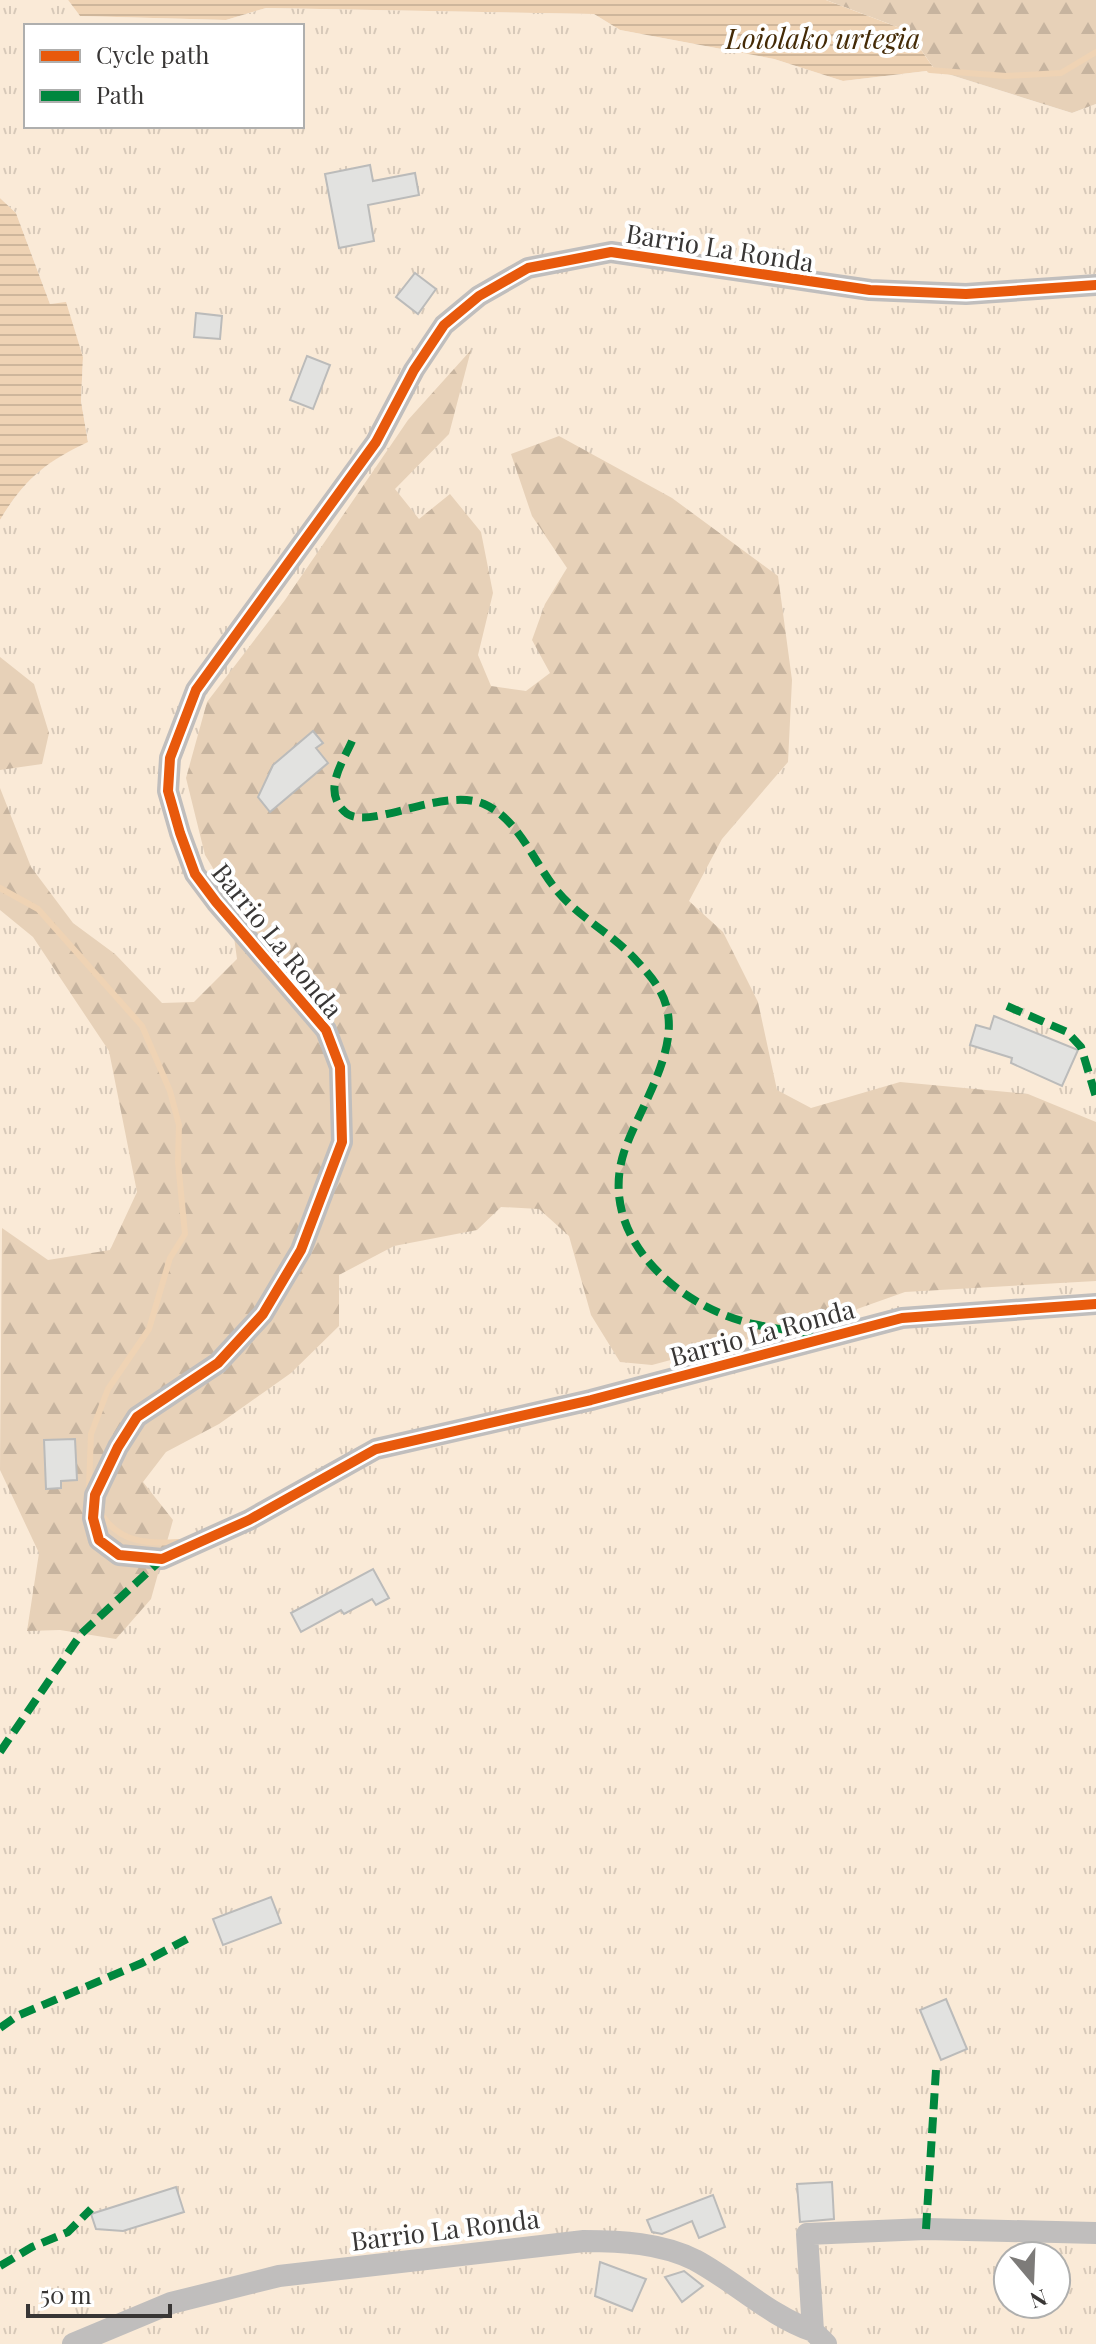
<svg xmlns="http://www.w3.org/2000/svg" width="1096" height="2344" font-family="'Playfair Display',serif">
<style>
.grass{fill:url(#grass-tufts);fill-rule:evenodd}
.forest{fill:url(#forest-firs)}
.water{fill:url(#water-rules)}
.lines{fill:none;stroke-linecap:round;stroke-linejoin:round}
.stream{stroke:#efd3b4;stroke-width:6}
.building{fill:#e2e2e0;stroke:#bbbbba;stroke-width:2}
.minor{stroke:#c0bebd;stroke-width:22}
.quiet{stroke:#00873e;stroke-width:8;stroke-dasharray:16 8;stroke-linecap:butt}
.cycleway-casing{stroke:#fff;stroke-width:15}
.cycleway{stroke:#e8590c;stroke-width:10}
.labels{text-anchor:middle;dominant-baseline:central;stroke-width:8;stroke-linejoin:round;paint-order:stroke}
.street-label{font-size:26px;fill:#383635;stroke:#fff}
.water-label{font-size:28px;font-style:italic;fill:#442a06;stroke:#fff}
</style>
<defs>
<pattern id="grass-tufts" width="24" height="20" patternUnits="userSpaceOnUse" patternTransform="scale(2)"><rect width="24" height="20" fill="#faead7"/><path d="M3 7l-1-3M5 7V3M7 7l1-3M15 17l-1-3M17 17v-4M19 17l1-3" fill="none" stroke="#d7c9b9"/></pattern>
<pattern id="forest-firs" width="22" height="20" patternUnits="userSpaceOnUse" patternTransform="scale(2)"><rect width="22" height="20" fill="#e7d1b8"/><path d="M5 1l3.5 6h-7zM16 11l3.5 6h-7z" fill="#c7b49f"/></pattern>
<pattern id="water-rules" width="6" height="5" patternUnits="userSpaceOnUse" patternTransform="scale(2)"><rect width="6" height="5" fill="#efd3b4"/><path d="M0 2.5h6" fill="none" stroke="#ceb69b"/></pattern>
</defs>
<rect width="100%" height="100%" fill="#fcfaf7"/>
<path class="grass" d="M0,0H68L80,16L226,20L266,8L594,14L620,30L774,59L843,81L935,70L1072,113L1096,104V2344H0V520C24,480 45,462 88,441L81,401L83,357L65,303L50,304L16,213L0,198ZM26,26H302V126H26ZM1008,2256H1056V2304H1008Z"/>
<path class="forest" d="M826,0H1096V104L1072,113L935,70L908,31Z
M471,350L449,434L395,489L419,519L450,494L481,532L493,593L478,655L491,686L526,691L550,673L532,640L545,604L567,568L532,516L511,454L559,436L672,498L778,576L792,680L788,762L722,839L689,901L723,932L758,1002L777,1090L811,1108L900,1082L1028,1094L1096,1122V1281L905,1292L843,1314L652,1365L620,1362L591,1315L569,1236L539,1209L501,1207L477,1230L394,1246L339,1275V1326L291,1373L219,1424L166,1452L143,1482L173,1520L151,1599L116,1639L60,1630L27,1631L39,1553L0,1470L2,1228L48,1260L110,1250L137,1192L109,1051L33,937L0,910V788L31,867L73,923L115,954L162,1003L194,1002L237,959L228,893L205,855L186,778L207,702L285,600L408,420Z
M0,657L34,684L49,733L42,764L0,770Z"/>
<path class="water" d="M68,0H826L908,31L935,70L843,81L774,59L620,30L594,14L266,8L226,20L80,16Z
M0,198L16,213L50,304L66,302L83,357L81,401L88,442C45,462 24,480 0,520Z"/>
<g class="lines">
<path class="stream" d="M930,70L1006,76L1061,73L1096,52
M0,888L38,909L142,1026L170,1091L179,1125L178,1162L185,1234L170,1258L149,1329L108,1389L91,1434L89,1487
M102,1515C120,1543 149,1544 178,1542"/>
</g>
<path class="building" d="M370,165L373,181L415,173L419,195L368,205L374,241L339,248L325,174Z
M415,273L436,289L418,314L396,297Z
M196,313L222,316L220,339L194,337Z
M307,356L330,365L313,409L290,400Z
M313,731L323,743L316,748L328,763L270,812L258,797L273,765Z
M994,1016L1078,1050L1062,1086L1011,1063L1012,1058L970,1045L976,1025L990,1029Z
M75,1439L77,1480L61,1481V1488L46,1489L44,1440Z
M373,1569L389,1598L376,1605L372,1599L344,1614L341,1610L301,1632L291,1613Z
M271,1897L281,1923L223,1945L213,1919Z
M946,1999L967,2049L941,2060L920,2010Z
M832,2182L834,2219L800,2222L797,2184Z
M176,2187L184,2212L123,2231L96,2229L91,2214Z
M713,2195L725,2227L699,2238L692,2221L662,2234L652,2232L647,2220Z
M600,2262L646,2279L632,2311L595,2296Z
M684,2271L703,2286L682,2302L665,2277Z"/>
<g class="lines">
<path class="minor" d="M1096,285L966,294L870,290L611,252L528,268L479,296L444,325L414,370L376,442L196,690L170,758L168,791L180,833L195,874L216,902L326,1030L340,1067L342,1142L301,1250L263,1314L218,1363L137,1417L118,1447L95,1495L93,1518L99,1540L119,1555L162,1559L249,1520L376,1449L591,1400L902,1318L1096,1304
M73,2344L171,2303L279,2276L584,2241C621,2241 661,2243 695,2260C736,2282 768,2315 813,2331
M826,2344L813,2331L807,2234L926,2229L1096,2233"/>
<path class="quiet" d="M352,741C342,764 322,791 345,812C366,833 442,786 484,804C518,819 533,860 554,887C576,916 610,932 635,959C648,973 663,989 667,1009C678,1053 638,1111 624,1152C597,1236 676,1306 753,1324C774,1329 797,1331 819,1335
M1007,1006L1067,1032L1081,1047L1096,1097
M0,1752L81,1634L162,1559
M0,2028L17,2016L142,1963L187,1939
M926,2229L936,2070
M0,2266L32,2247L68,2232L91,2209"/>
<defs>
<path id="cycleway" d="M1096,285L966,294L870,290L611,252L528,268L479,296L444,325L414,370L376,442L196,690L170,758L168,791L180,833L195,874L216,902L326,1030L340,1067L342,1142L301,1250L263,1314L218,1363L137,1417L118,1447L95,1495L93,1518L99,1540L119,1555L162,1559L249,1520L376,1449L591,1400L902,1318L1096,1304"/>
</defs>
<use href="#cycleway" class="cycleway-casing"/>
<use href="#cycleway" class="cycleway"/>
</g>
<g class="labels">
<g class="street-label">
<text transform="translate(720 247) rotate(9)">Barrio La Ronda</text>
<text transform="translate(278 940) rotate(51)">Barrio La Ronda</text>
<text transform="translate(762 1332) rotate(-15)">Barrio La Ronda</text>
<text transform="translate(445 2229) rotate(-7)">Barrio La Ronda</text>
</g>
<g class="water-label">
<text x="823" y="37">Loiolako urtegia</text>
</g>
</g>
<rect x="24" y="24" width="280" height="104" fill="#ffffff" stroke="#afafae" stroke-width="2"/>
<rect x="40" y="50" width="40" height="12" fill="#e8590c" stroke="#afafae" stroke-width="2"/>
<text x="96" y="64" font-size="24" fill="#383635">Cycle path</text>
<rect x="40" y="90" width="40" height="12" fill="#00873e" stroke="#afafae" stroke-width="2"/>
<text x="96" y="104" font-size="24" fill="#383635">Path</text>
<g transform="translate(1032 2280) rotate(161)"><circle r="38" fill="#ffffff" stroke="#afafae" stroke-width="2"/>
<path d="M0-6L14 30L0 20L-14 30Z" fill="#7d7b79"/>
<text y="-12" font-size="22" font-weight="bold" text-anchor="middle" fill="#383635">N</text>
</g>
<path d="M28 2304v12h142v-12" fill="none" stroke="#383635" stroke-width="4"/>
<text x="40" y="2304" font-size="24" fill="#383635" stroke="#ffffff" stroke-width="6" paint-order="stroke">50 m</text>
</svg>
